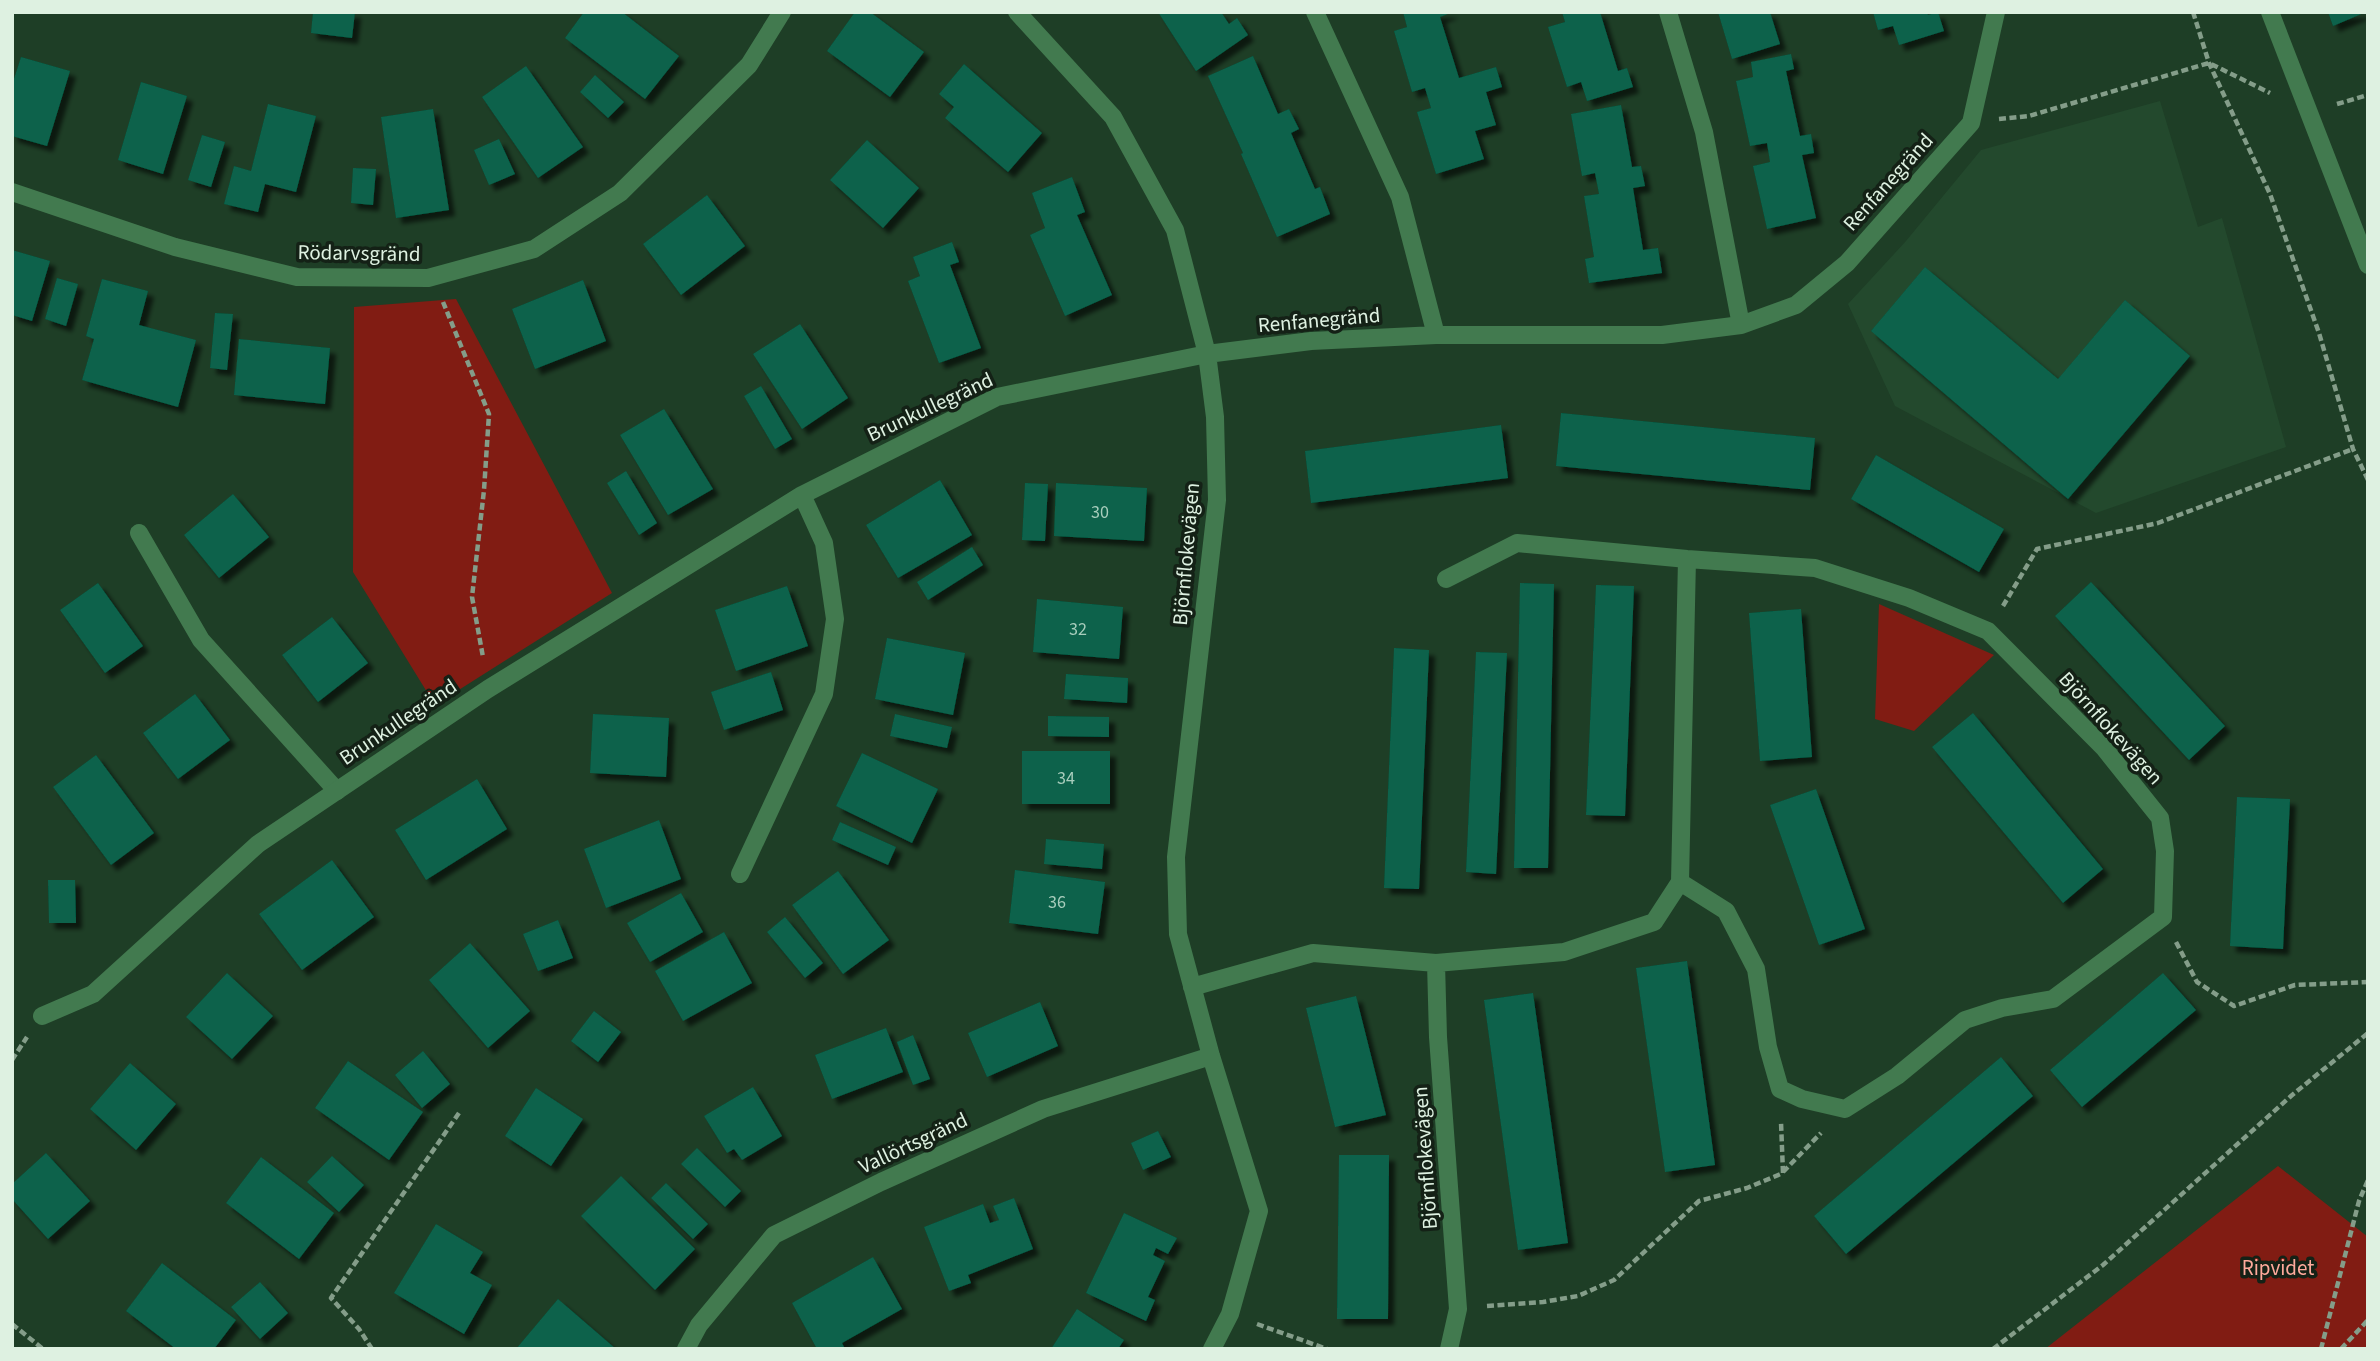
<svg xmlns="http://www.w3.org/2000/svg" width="2380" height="1361" font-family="'Source Sans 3',sans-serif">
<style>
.built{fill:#23492d}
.green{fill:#811c13}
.building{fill:#08624b;filter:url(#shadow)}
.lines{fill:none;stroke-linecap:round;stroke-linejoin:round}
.path{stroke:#849d89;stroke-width:4.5;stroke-dasharray:7 3.5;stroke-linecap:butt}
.lane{stroke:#427a4f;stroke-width:18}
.street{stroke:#427a4f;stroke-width:18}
.labels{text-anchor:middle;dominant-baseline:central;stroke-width:7;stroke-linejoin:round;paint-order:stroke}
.number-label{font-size:18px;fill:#a8cdbc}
.street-label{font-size:21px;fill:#def1e1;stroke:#142116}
.park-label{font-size:21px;fill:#ffaa9c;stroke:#142116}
</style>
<defs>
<filter id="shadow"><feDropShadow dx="6" dy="6" stdDeviation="2" flood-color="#0009"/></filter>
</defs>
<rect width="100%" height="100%" fill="#1e3e26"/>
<path class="built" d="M2160,101L2198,227L2222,218L2286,447L2096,513L1895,406L1848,304L1906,241L1981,150Z"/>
<path class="green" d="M456,299L612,593L435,705L353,572L354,307Z
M1879,604L1994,655L1914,731L1875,719Z
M2278,1166L2368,1237V1349H2045Z"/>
<path class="building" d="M313,12H355L352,38L311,33Z
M584,12H622L679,56L645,99L565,38Z
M855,12H870L924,52L890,97L827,51Z
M1158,12H1221L1229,24L1237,18L1248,35L1196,71Z
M1403,12H1453L1440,17L1459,78L1496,67L1502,87L1486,92L1496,125L1475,131L1484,159L1436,174L1417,112L1431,108L1425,88L1412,92L1394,31L1407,27Z
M1562,12H1600L1618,71L1627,68L1633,87L1587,101L1581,82L1567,87L1548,27L1565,22Z
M1718,12H1770L1780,44L1732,59Z
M1873,12H1927L1928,15L1938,12L1944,31L1899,45L1893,26L1878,30Z
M2328,12H2366L2333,26Z
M1791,54L1794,69L1786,71L1800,136L1811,134L1814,153L1802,155L1816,218L1767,229L1753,166L1770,162L1767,143L1750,146L1736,81L1753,77L1751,62Z
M1253,56L1278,114L1289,109L1299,129L1291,133L1315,189L1320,187L1330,214L1277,237L1241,154L1243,153L1208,76Z
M21,57L70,71L47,146L12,136V85Z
M964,64L1042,133L1008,172L945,118L954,107L939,94Z
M526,66L583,147L538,178L482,97Z
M595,75L624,102L608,118L580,92Z
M141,82L187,96L163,174L118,160Z
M268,104L316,116L296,192L265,184L258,212L224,204L234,166L251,171Z
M1621,105L1632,167L1641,166L1645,186L1633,188L1643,250L1658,248L1662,273L1589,283L1585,259L1594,257L1584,196L1599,194L1595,173L1582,176L1571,114Z
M433,109L449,210L396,218L381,117Z
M202,135L225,142L211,187L188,180Z
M499,139L515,174L489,185L474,150Z
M867,140L919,188L883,228L830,180Z
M353,168L376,169L373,205L351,203Z
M1072,177L1085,212L1077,215L1112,295L1065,316L1030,235L1045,228L1032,193Z
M707,195L745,246L681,295L643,244Z
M952,242L959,262L950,265L981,348L939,363L908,281L920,276L913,257Z
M12,250L50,261L32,321L12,315Z
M1925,267L2058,379L2125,300L2190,356L2068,499L1871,331Z
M57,278L78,284L66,326L45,319Z
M102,279L148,291L139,325L196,340L178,407L82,380L94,339L86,336Z
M583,280L606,341L535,369L512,309Z
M215,313L233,314L227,370L210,368Z
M800,324L848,398L802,429L753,354Z
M239,339L330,348L325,404L234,395Z
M761,386L792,439L775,449L744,396Z
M664,409L713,489L668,515L620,435Z
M1561,413L1815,438L1810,490L1556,466Z
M1501,425L1508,478L1311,503L1305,451Z
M1876,455L2004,529L1979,572L1851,499Z
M626,471L657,523L639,535L607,483Z
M940,480L972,535L898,578L866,525Z
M1025,483L1048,484L1045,541L1022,540Z
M1056,483L1147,488L1144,541L1054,536Z
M233,494L269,537L219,578L184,535Z
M972,547L983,565L928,600L917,582Z
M2091,582L2225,726L2189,760L2055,616Z
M98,583L143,646L105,673L60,610Z
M1520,583L1554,584L1548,868H1514Z
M1596,585L1634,586L1625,816L1586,815Z
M787,586L808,646L736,671L715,610Z
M1037,599L1123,607L1119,659L1033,652Z
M1801,609L1812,757L1760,761L1749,613Z
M332,617L368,663L318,702L282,655Z
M887,638L965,653L953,715L875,699Z
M1394,648L1429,650L1419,889L1384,888Z
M1476,652L1507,653L1496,874L1466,872Z
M771,672L783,710L724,730L711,692Z
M1066,674L1128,678L1127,703L1064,699Z
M195,694L230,740L178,779L143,733Z
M1973,713L2103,869L2063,903L1932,747Z
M593,714L669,718L666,777L590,773Z
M895,714L952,727L947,748L890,736Z
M1048,716L1109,717V737L1048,736Z
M1022,751H1110V804H1022Z
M862,753L938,789L912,843L836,806Z
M96,755L154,833L111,865L53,787Z
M477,779L507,829L426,880L395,830Z
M1816,789L1865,929L1819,945L1770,805Z
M2237,797L2290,799L2283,949L2230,946Z
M659,820L681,879L606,908L584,849Z
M840,822L896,847L888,865L832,840Z
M1046,839L1104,844L1102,869L1044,864Z
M332,860L374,917L302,970L259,914Z
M1015,870L1105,882L1098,934L1009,923Z
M838,871L889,940L843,974L792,905Z
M48,880H75L76,923H49Z
M681,893L703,932L650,962L627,923Z
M785,917L823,963L805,978L767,932Z
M558,920L573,958L538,971L523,934Z
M724,932L752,983L683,1021L655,971Z
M470,943L530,1011L488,1048L429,980Z
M1687,961L1715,1165L1665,1172L1636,968Z
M227,973L273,1016L232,1059L186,1017Z
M2163,973L2196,1010L2082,1107L2050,1070Z
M1533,993L1568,1243L1518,1250L1484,1000Z
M1356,996L1386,1115L1335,1127L1306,1008Z
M1040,1002L1058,1046L987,1077L968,1033Z
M594,1011L621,1032L598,1062L571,1041Z
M886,1028L903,1072L832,1099L815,1055Z
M913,1035L930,1079L913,1085L897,1042Z
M423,1051L450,1084L422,1108L395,1075Z
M2001,1057L2033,1096L1846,1254L1814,1216Z
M348,1061L423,1112L389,1160L315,1108Z
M130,1063L176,1104L136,1150L90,1109Z
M753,1087L782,1136L742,1160L734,1149L727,1153L704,1116Z
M536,1088L583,1119L551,1166L505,1136Z
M1158,1131L1171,1157L1143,1170L1131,1143Z
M697,1148L741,1191L725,1207L681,1164Z
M46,1153L90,1201L48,1239L12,1199V1184Z
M1339,1155H1389L1388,1319H1337Z
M332,1156L364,1185L339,1212L307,1182Z
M261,1157L334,1213L299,1259L226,1203Z
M621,1176L695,1249L655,1290L581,1216Z
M666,1183L708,1224L693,1239L651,1198Z
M1014,1198L1033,1249L968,1275L971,1283L949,1291L924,1227L983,1204L990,1223L999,1220L993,1206Z
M1124,1213L1177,1238L1168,1254L1156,1248L1153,1255L1165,1261L1148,1297L1155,1300L1146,1321L1086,1293Z
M436,1224L483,1252L470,1273L492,1285L464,1334L394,1293Z
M873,1257L902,1309L842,1343L845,1349H817L792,1303Z
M162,1263L236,1320L214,1349H176L126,1311Z
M260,1282L288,1313L260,1339L231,1307Z
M558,1299L616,1349H516Z
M1077,1309L1124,1340L1118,1349H1051Z"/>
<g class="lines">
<path class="path" d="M2193,12L2209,63L2270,194L2319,333L2353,449L2368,480
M2337,104L2368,95
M1999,119L2029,116L2209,63L2270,93
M443,302L489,414L484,490L472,597L483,657
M2003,606L2037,549L2158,523L2353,449
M2176,942L2197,982L2234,1006L2295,985L2368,982
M12,1060L27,1037
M1783,1172L1821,1133
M1487,1306L1543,1302L1578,1296L1614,1280L1699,1201L1747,1188L1783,1173L1781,1122
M12,1324L43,1349
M1257,1324L1327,1349
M372,1349L359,1329L331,1298L459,1113
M1993,1349L2103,1265L2291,1096L2368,1033
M2321,1349L2359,1201L2368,1180
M2341,1349L2368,1320"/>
<path class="lane" d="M139,533L201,640L337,791"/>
<path class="street" d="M1017,12L1113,117L1175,230L1207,354L1215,417L1217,500L1176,857L1178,934L1211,1056L1259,1211L1230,1314L1212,1349
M1315,12L1400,197L1436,335
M1668,12L1704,132L1741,325
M2270,12L2368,265
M12,192L175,247L297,277L428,278L534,249L620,193L749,65L782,12
M1446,579L1517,543L1687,559L1815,568L1909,598L1988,631L2104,748L2160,818L2165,851L2163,917L2053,999L2002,1008L1965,1020L1897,1076L1845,1109L1802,1099L1780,1089L1768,1047L1756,969L1726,911L1680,882L1687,559
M740,874L824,694L835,619L824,543L802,495
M1436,963L1438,1037L1458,1309L1449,1349
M1192,987L1313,953L1436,963L1564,952L1654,922L1680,882
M42,1016L93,994L258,844L488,689L802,495L997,397L1207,354L1311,341L1436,335H1662L1741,325L1796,305L1847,263L1971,123L1996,12
M686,1349L699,1325L774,1235L881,1182L1043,1109L1211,1056"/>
</g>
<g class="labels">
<g class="number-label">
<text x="1100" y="512">30</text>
<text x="1078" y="629">32</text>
<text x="1066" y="778">34</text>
<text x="1057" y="902">36</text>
</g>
<g class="street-label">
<text transform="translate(1888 182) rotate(-48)">Renfanegränd</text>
<text transform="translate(359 253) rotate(1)">Rödarvsgränd</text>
<text transform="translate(1319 320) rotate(-5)">Renfanegränd</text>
<text transform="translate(930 407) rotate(-25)">Brunkullegränd</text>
<text transform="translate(1186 554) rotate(-85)">Björnflokevägen</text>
<text transform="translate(398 722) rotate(-34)">Brunkullegränd</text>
<text transform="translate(2111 728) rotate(48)">Björnflokevägen</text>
<text transform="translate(913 1143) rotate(-25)">Vallörtsgränd</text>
<text transform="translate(1425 1158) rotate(-94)">Björnflokevägen</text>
</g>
<g class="park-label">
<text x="2278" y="1268">Ripvidet</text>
</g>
</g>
<rect width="2380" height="1361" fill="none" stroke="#def1e1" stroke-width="28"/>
</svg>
